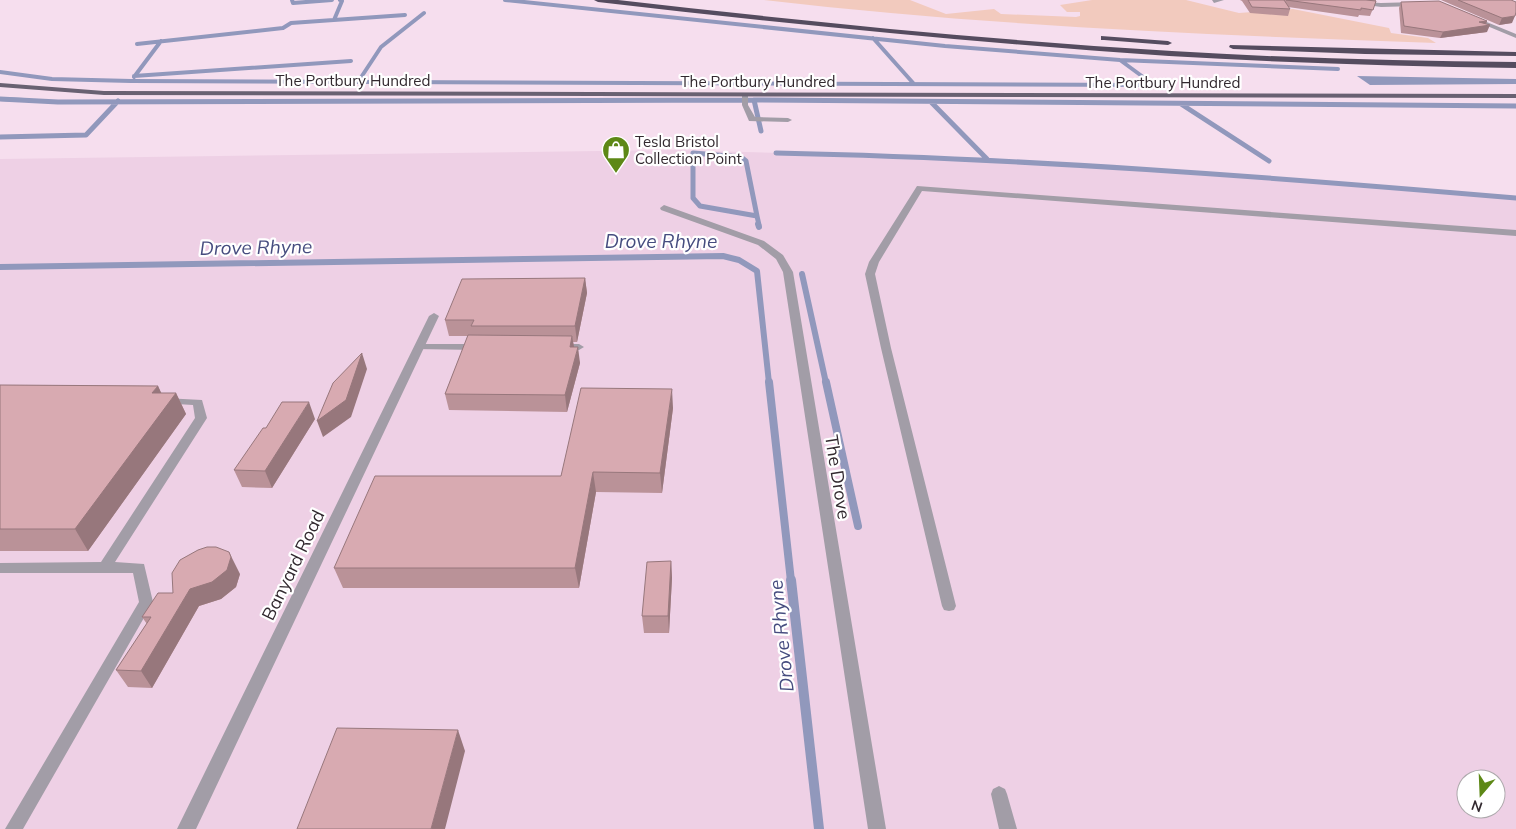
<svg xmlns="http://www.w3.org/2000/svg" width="1516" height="829" font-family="Mulish,sans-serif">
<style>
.built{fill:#eed0e5;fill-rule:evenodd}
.green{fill:#f2cabe}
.water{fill:#9198bc}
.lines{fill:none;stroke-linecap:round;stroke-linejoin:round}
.stream-far4{stroke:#9198bc;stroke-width:4}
.stream-far3{stroke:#9198bc;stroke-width:5}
.stream-far2{stroke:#9198bc;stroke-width:6}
.stream-far1{stroke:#9198bc;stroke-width:8}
.stream{stroke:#9198bc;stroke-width:10}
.lane{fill:#a29da7;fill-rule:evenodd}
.street{fill:#a29da7;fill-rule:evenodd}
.primary{fill:#696172;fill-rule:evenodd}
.highway{fill:#554c5f;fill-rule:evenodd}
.wall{fill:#ba9298}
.shaded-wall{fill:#97777c}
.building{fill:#d8aab1;stroke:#97777c}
.labels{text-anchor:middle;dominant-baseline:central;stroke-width:4.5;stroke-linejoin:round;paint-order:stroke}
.far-street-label{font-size:15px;fill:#32292f;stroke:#fff}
.far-poi-label{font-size:15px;fill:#32292f;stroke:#fff;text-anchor:start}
.street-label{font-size:18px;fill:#32292f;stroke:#fff}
.water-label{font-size:19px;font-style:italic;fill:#464c7f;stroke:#fff}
</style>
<rect width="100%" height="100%" fill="#f6deee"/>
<path class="built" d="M672,150L920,157L999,161L1363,186L1516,199V829H0V159ZM1466,779H1496V809H1466Z"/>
<path class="green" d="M764,0H910L946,14L994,9L1001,14L1076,17L1080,16V12H1067L1060,5L1092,0H1186L1239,13L1293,9L1389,28L1391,33L1428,38L1436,43C1212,35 987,26 764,0Z"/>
<path class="water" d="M1357,76L1516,79V84L1370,85Z"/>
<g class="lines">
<path class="stream-far4" d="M292,0L293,3L332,0
M505,0L945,46L1120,60L1338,69
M334,20L342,1L340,0
M873,38L914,84
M137,44L283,28L291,23L405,15
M0,72L52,79L131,81L1154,85L1120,60
M134,76L351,61
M134,77L161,41
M358,82L381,47L424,13
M0,99L24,100
M678,100H782"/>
<path class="stream-far3" d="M0,99L58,102L754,100L1516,106
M754,100L761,131
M932,103L987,159
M1181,104L1269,161
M0,137L86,135L118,101
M693,153L741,157L746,161L757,216L700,206L693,198Z
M776,153C1023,158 1270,177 1516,198
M757,216L759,225"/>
<path class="stream-far2" d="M758,224L759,227
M0,267L723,256L739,260L757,271L769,383
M802,274L826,383"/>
<path class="stream-far1" d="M769,382L791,581
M826,382L858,526"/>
<path class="stream" d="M791,580L819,829"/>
<path class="lane" d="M1212,0H1224L1214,3Z
M745,93L748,95V105L755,117L788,118L792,120L788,122L749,121L742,105V95Z
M917,186L1516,230V236L922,191L879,262L875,274L891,348L956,606L954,610L949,611L944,610L942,606L881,348L865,274L869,262Z
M664,205L764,241L783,255L793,272L886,829H868L783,272L776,259L758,245L661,210L660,208Z
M419,344H477L482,347L477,350L415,349L414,347Z
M558,344H579L584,347L579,350L554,349L553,347Z
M164,398L202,400L207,418L115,562L144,564L153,602L23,829H5L139,602L133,573H0V563L101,562L195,418L193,405L160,403L158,401L160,399Z
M999,786L1005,789L1007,794L1017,829H999L991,794L993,789Z"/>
<path class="street" d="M1333,0L1381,3L1416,2L1419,4L1416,6L1381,7Z
M1468,16H1472L1516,34V38L1468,18Z
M434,313L439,316L196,829H177L429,316Z"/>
<path class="primary" d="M0,83L104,91L1516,94V98L104,95L0,87Z"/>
<path class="highway" d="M594,0H618C802,21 987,40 1172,51C1287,58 1401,61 1516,62V68C1400,66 1285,63 1169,56C978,43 788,24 598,2Z
M1101,36L1168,41L1172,43L1168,45L1104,40H1101Z
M1230,45L1516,52V56L1365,54L1233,49L1229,47Z"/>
</g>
<path class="wall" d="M1240,0H1376V1L1369,0L1376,1L1370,16L1359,15L1358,17L1288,7L1290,9L1288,16L1250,13L1242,1Z
M1441,0H1511L1512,23L1499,25Z
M1401,2L1487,21L1486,24L1487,32L1440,38L1401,33L1399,8Z
M585,278L587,293L577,342H573L574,347L580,363L567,412L449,410L445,394L468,336H449L445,320Z
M0,385L158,386L161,393H176L186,414L88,551H0Z
M673,408L662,493L596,492L579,588H343L334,568L561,476Z
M315,419L272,488L242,487L234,470L266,428Z
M671,561L672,578L669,633H644L642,616Z
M240,574L236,587L221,599L199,606L152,688L128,687L116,670L147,624L142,617L173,593Z"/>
<path class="shaded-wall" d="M1515,16L1512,23L1499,25L1502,18Z
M1487,21L1485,26L1490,25L1487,32L1440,38L1443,32L1479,22Z
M585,278L587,293L577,342L575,326Z
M572,336L575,352L570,347Z
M578,347L580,363L567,412L565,395Z
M362,353L367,369L351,417L323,437L317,421Z
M158,386L167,405L176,393L186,414L88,551L75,529L152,393Z
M672,389L673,408L662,493L660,473Z
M309,402L315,419L272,488L265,471Z
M593,472L596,492L579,588L575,568Z
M229,552L240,574L236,587L221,599L199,606L152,688L141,671L190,589Z
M671,561L672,578L669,633L668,616Z
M458,730L465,751L445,829H431Z"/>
<path class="building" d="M1248,0H1284L1290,9L1252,7Z
M1286,0H1366L1376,1L1373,10L1361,8V10Z
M1458,0H1511L1516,2V12L1515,16L1502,18Z
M1439,1L1487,21L1479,22L1490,25L1443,32L1404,26L1401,2Z
M585,278L575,326H471L474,320H445L462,279Z
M468,335L572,336L570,347H578L565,395L445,394Z
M362,353L346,400L317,421L333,383Z
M0,385L158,386L152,393H176L75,529H0Z
M581,388L672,389L660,473L593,472L575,568H334L375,476H561Z
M282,402H309L265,471L234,470L263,428H266Z
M207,547H216L229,552L231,557L227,570L212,582L190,589L141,671L116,670L151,617H142L158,593H173L172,573L180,560L198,550Z
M671,561L668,616H642L647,562Z
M337,728L458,730L431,829H297Z"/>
<defs>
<symbol id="shop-pin" viewBox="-11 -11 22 30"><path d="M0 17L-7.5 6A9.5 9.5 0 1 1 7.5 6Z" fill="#5d8816" stroke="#fff"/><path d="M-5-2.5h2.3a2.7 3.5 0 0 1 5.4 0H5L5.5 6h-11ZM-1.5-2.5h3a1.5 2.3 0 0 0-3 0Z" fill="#fff"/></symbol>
</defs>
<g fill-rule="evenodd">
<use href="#shop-pin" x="600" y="134" width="32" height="43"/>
</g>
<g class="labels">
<g class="far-street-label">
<text x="353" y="80">The Portbury Hundred</text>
<text x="758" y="81">The Portbury Hundred</text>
<text x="1163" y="82">The Portbury Hundred</text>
</g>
<g class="far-poi-label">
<text x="635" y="141">Tesla Bristol<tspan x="635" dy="17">Collection Point</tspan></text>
</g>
<g class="street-label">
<text transform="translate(838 477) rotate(81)">The Drove</text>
<text transform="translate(293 565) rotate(-64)">Banyard Road</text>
</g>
<g class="water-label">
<text x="661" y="241">Drove Rhyne</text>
<text transform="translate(256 247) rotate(-1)">Drove Rhyne</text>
<text transform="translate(781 636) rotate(-96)">Drove Rhyne</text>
</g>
</g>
<g transform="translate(1481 794) rotate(199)"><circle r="24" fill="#ffffff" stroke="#ada9ac"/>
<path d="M0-4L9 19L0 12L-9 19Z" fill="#5d8816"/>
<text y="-8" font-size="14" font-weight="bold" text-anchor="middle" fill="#32292f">N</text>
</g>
</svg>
